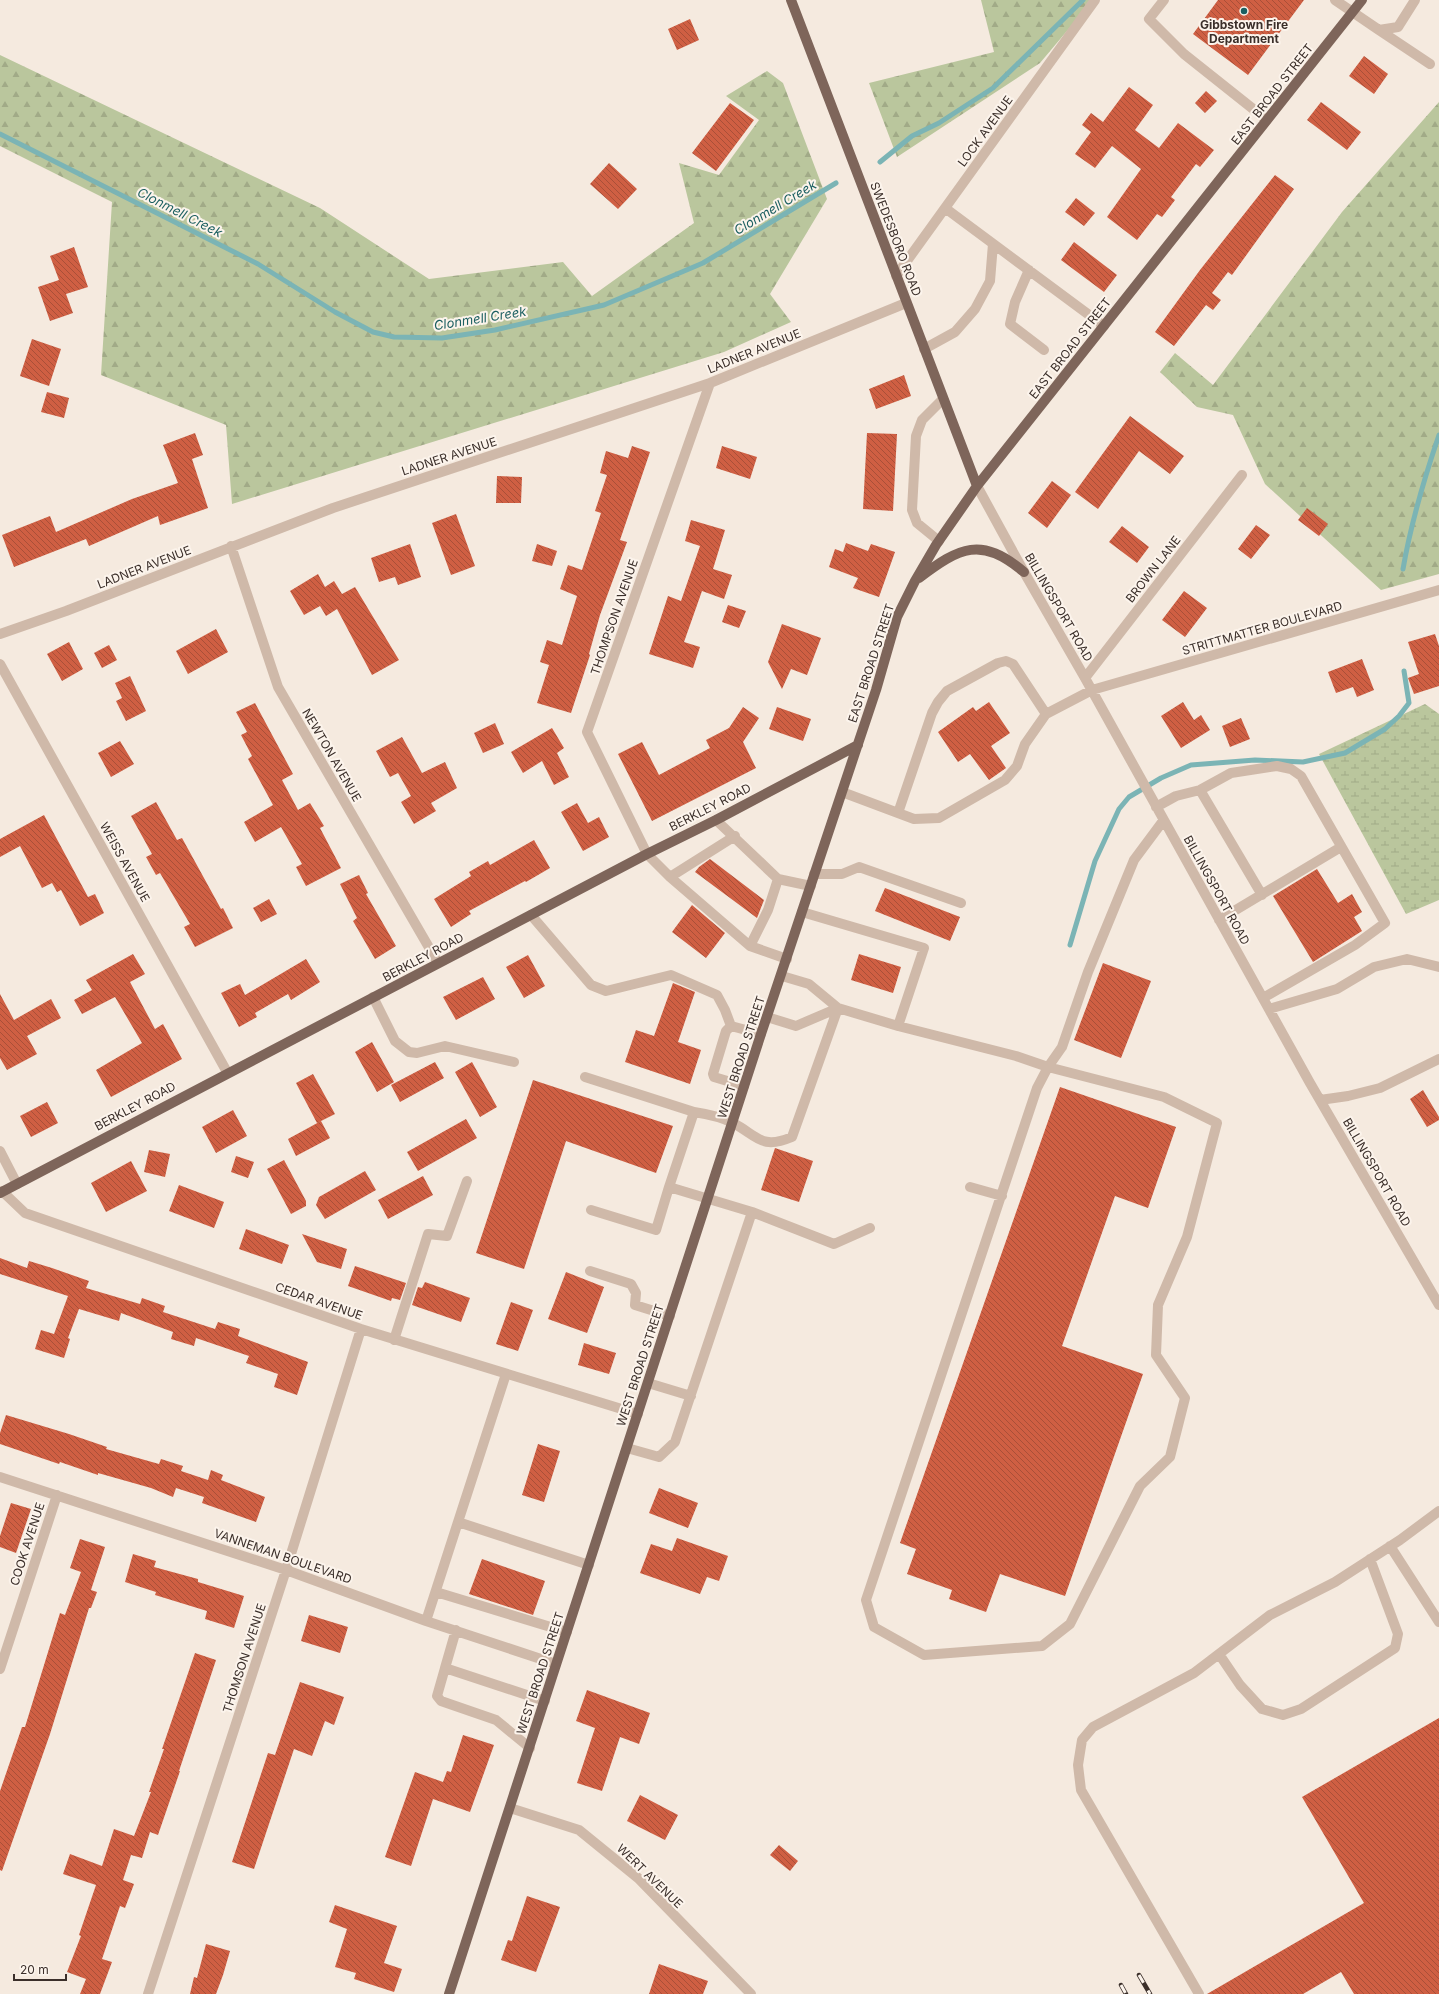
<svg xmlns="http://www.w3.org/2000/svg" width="1439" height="1994" font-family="Inter,sans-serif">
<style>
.forest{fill:url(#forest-firs)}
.wetland{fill:url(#wetland-marsh)}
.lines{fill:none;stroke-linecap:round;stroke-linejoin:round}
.stream{stroke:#7bb4b5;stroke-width:5}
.building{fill:url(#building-back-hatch)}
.minor{stroke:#cfb9a9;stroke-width:10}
.major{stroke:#7e655a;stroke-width:10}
.rail-casing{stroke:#3b2f2a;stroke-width:4.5}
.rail{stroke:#fcf4ec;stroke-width:3;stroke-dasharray:9;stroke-linecap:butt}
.poi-dot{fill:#1b5f61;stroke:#fcf4ec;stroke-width:1.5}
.labels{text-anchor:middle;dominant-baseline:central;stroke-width:4;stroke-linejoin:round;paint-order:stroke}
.poi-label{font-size:12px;font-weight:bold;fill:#3b2f2a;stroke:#fcf4ec}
.street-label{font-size:12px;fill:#3b2f2a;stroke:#fcf4ec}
.water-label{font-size:13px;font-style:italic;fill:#1b5f61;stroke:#fcf4ec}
</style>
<defs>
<pattern id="forest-firs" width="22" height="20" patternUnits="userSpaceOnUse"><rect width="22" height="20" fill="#bac69d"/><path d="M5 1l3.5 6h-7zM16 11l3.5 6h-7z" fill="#a1aa87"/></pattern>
<pattern id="wetland-marsh" width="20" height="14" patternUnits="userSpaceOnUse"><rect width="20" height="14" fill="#bac69d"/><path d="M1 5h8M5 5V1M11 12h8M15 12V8" fill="none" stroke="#a1aa87"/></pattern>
<pattern id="building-back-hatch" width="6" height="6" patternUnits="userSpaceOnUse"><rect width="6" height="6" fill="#cf5f43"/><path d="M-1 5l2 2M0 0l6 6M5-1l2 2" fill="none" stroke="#a94f38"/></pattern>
</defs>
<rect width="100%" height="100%" fill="#f5eadf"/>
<path class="forest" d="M981,0H1093L1040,63L897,157L869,83L994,52Z
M0,55L320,208L429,279L563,262L592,296L694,223L679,163L719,175L759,120L726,96L767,71L783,83L827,199L770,294L791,322L724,352L232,504L226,425L101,375L112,202L0,146Z
M1439,102V574L1381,590L1265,484L1233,415L1197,407L1160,372L1175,353L1213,385L1342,212Z"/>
<path class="wetland" d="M1425,704L1439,714V900L1406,914L1319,754Z"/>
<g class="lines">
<path class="stream" d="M0,134L258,264L335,312L373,332L394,337L442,338L495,330L604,305L703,263L836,183
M880,162L912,136L939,123L993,88L1083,0
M1403,569C1411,523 1424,479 1439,435
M1070,945L1095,861L1119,809L1129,797L1161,778L1191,765L1255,760L1303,762L1345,753L1385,729L1399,716L1409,703L1404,671"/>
</g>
<path class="building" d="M1218,0H1304L1248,75L1193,34Z
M690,19L699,40L677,50L668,29Z
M1364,56L1388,74L1374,94L1349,76Z
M1129,87L1153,105L1135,130L1159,148L1178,123L1214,150L1200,167L1196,164L1171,197L1175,200L1162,217L1157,214L1137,240L1107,217L1141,169L1112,146L1095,168L1075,154L1091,132L1082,125L1091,113L1103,122Z
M1206,91L1217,101L1205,113L1195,103Z
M1321,102L1361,132L1347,150L1307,120Z
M730,103L754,120L716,171L692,153Z
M609,163L637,189L618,209L590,184Z
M1275,175L1294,189L1232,275L1228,272L1212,293L1221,300L1213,310L1206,305L1174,346L1155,332L1200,270Z
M1076,198L1095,213L1084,226L1065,212Z
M1074,242L1117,275L1104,292L1061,260Z
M74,247L88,287L66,294L73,313L50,321L38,287L59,280L50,256Z
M32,339L61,349L49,386L20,376Z
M904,375L911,396L876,409L869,389Z
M47,392L69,398L64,418L41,412Z
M1130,416L1184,456L1170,474L1139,451L1098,509L1075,492Z
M195,433L203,455L192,459L208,508L160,525L158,516L89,546L86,539L14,567L2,535L50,516L56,532L132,499L178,483L163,445Z
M867,433L897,434L893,511L863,509Z
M632,446L650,452L620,540L627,542L600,615L589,654L590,655L571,713L537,703L549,665L540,662L547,640L562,645L577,596L560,589L568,565L582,570L601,513L595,511L607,475L600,473L606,451L628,458Z
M722,446L757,457L750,479L716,468Z
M497,476L522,477L521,503H496Z
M1052,481L1071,495L1047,528L1028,513Z
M1307,508L1328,524L1319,536L1298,520Z
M456,514L475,566L451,575L432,523Z
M691,520L725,530L713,569L732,575L724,599L702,591L684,642L700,647L693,668L649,654L668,596L681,601L700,546L685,541Z
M1256,525L1270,535L1251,559L1238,549Z
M1122,526L1149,547L1137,563L1109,542Z
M846,543L868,551L871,544L895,552L879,597L853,588L858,578L829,567L835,549L843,552Z
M410,544L421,577L398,585L395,577L379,582L371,558Z
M537,544L557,551L552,566L532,561Z
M318,574L325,587L334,581L342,594L355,587L399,660L372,675L337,609L326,616L320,606L304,615L290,591Z
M1184,591L1207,608L1185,637L1162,620Z
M728,605L746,611L739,628L722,622Z
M782,624L821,638L807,675L791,669L782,689L768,662Z
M216,629L228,652L188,674L176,651Z
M1435,634L1439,646V686L1414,694L1408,678L1419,674L1408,642Z
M69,642L83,669L62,681L47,654Z
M109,645L117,660L102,668L94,653Z
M1362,659L1374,690L1357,697L1353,687L1336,693L1328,672Z
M130,676L146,711L126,721L116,701L122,698L115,683Z
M989,702L1010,733L991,746L1006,768L989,780L970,754L958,762L938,732L973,707L976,711Z
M1183,702L1194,720L1201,715L1210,730L1181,748L1161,716Z
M255,703L293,774L282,780L298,810L310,803L324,826L320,828L341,868L306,886L296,867L302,864L281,827L255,842L244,822L273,805L248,759L252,756L241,735L247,732L236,712Z
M743,707L759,718L743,742L756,768L652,821L618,754L642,742L659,775L710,748L706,740L729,728Z
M777,707L811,719L803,741L769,729Z
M1241,718L1250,739L1230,747L1222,726Z
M495,723L504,744L483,753L474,733Z
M552,728L564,748L557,753L569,777L554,785L542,761L523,773L511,752Z
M402,737L422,773L445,762L457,788L431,803L436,811L414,824L401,802L411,796L398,773L390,777L376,751Z
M120,741L134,764L111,777L98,753Z
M156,802L177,840L182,838L221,909L223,908L233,928L195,947L184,927L190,924L160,873L156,875L146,857L152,854L131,816Z
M577,803L588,823L599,817L609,837L583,851L561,812Z
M44,815L88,897L95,894L104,913L80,926L61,890L57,892L52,883L42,888L20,846L0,857V839Z
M534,840L550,868L526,882L525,881L469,911L471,914L451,927L434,899L471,876L469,872L488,861L490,865Z
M710,859L764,900L757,918L695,872L699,867Z
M1317,869L1338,903L1352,894L1362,912L1354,917L1362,931L1313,962L1273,896Z
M359,875L368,893L366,894L396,946L375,959L353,921L357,918L340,884Z
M885,888L960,917L950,941L875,911Z
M269,899L277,914L261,922L253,908Z
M692,905L725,933L706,958L672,932Z
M133,954L145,974L130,982L155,1029L163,1024L182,1059L111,1097L96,1070L142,1043L115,997L82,1014L74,1000L92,990L86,980Z
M859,954L901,967L893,993L851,980Z
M528,955L545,986L524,998L506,967Z
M306,959L320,982L291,1000L288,994L255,1013L257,1017L239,1027L221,993L240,984L245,995Z
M1103,963L1151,981L1121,1058L1074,1040Z
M483,977L495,999L456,1020L443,997Z
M673,983L695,992L678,1042L701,1050L690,1084L625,1062L636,1030L654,1036Z
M0,994L14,1020L51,999L61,1018L27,1036L37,1054L7,1070L0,1058Z
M372,1042L394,1082L377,1092L355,1052Z
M435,1062L444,1078L400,1102L391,1085Z
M472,1062L497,1107L480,1117L455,1072Z
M313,1074L335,1114L317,1123L296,1083Z
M533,1080L673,1126L656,1173L566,1141L524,1269L476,1253Z
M1060,1087L1176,1127L1148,1208L1115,1196L1062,1346L1143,1374L1065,1596L1000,1574L986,1612L949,1599L952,1590L907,1574L916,1549L900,1543Z
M1423,1090L1439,1117V1120L1427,1127L1410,1099Z
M47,1102L58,1123L31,1137L20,1116Z
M233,1110L247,1136L216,1153L202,1127Z
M466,1119L477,1138L418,1171L407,1152Z
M321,1121L330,1138L296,1156L288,1139Z
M775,1148L813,1161L799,1202L761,1190Z
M149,1150L170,1154L165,1177L144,1172Z
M236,1156L254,1162L248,1178L231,1172Z
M284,1160L306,1201V1206L291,1214L267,1169Z
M131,1161L147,1191L106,1212L91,1183Z
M365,1171L376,1190L325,1219L316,1205L319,1197Z
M423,1176L433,1195L388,1219L378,1200Z
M179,1185L224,1202L214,1228L169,1211Z
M246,1229L289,1245L282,1264L239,1249Z
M302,1234L347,1249L341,1269L317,1262Z
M0,1258L27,1268L29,1261L52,1268L89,1281L86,1288L140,1304L142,1298L165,1306L163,1312L215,1329L218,1322L240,1329L238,1336L308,1362L297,1395L274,1387L278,1374L246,1363L249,1356L196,1338L194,1346L171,1339L173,1332L121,1313L119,1321L79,1309L68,1338L70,1339L64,1358L35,1349L41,1330L54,1334L68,1296L0,1274Z
M355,1266L406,1283L400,1300L392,1298L391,1301L348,1286Z
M566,1272L604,1287L587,1333L548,1319Z
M425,1282L470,1298L461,1322L412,1305L418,1287L422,1288Z
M511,1302L533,1310L518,1351L496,1344Z
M584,1343L616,1353L609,1374L578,1365Z
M6,1415L69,1434L107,1447L106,1449L159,1464L161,1459L183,1466L181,1471L208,1480L211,1470L223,1475L221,1480L265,1497L256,1522L202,1503L204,1497L176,1488L173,1497L151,1488L98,1473V1475L60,1462L59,1464L0,1444V1433Z
M538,1444L560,1451L544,1502L522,1495Z
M659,1488L698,1503L688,1528L649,1513Z
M11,1503L31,1509L16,1553L0,1547V1536Z
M677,1538L728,1556L719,1581L707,1577L700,1594L640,1573L651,1544L672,1551Z
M80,1539L105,1547L91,1590L97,1592L91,1608H89L50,1734L2,1871L0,1870V1791L22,1727H25L60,1613L65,1615L81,1572L70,1568Z
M133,1554L156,1561L154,1567L198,1579V1582L244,1596L234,1628L205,1619L207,1611L155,1595L156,1592L125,1582Z
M482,1559L545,1581L533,1615L469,1594Z
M309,1615L348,1627L340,1653L301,1641Z
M195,1653L216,1660L179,1771H180L158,1835L150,1832L142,1858L131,1855L123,1880L134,1884L125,1908L120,1906L102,1959L112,1962L100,1994H80L86,1979L67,1972L81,1936L79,1935L96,1885L63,1874L70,1854L102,1866L114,1829L134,1836L151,1792H149L164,1749H162Z
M300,1682L344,1697L334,1725L325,1721L312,1756L294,1749L254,1869L232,1862L268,1753L275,1755Z
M587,1690L650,1713L639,1744L620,1737L602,1791L577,1783L595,1728L576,1721Z
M1439,1718V1994H1354L1341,1972L1303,1994H1207L1364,1903L1302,1797Z
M463,1735L494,1745L470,1812L433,1799L411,1866L385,1857L415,1772L443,1782L447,1771L451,1772Z
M640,1795L678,1815L665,1840L627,1821Z
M779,1845L798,1861L790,1871L770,1855Z
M527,1896L560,1907L536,1972L501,1960L508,1940L512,1941Z
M335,1905L397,1926L384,1963L402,1969L394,1992L354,1979L356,1973L335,1967L347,1929L329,1922Z
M206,1944L230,1951L223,1975L216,1994H190L194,1977L197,1978Z
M659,1964L708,1981L703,1994H649Z"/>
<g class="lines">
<path class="minor" d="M1164,0L1149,19L1184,54L1267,120
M1335,0L1379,30L1398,27L1415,0
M1379,30L1430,64
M945,208L1104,326
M1029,270L1015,302L1010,324L1044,350
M896,276L1095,0
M924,349L955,332L975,309L990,281L993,244
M710,383L587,732L647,854L670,877L750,946L787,959
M977,486L1024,572L1085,678L1310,1083L1439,1305
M939,541L917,523L912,510L916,436L922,420L943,399
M231,546L278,687L438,963
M0,634L66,611L333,508L710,383L906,303
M0,664L227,1072
M1085,678L1242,475
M1200,790L1262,895
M842,792L914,819L939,818L1005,780L1017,766L1025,744L1046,714L1092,690L1439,590
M1156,807L1176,796L1200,790L1231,773L1277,766L1291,769L1301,776L1385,923L1355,945L1263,998
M898,813L932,713L938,702L947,691L998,663L1006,661L1013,664L1046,714
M716,820L778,879L811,886
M814,874H842L859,867L961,903
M670,877L735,836
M802,912L924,948L898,1026
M531,915L591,985L606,991L671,975L717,995L725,1010L731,1026
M1219,920L1341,847
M750,946L768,910L778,879
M782,976L809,984L838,1008L898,1026L1016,1056L1048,1067L1062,1047L1088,972L1134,860L1163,821
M373,997L395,1041L409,1052L417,1053L445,1046L514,1062
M1269,1009L1337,989L1374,967L1407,959L1439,967
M767,1017L796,1026L838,1008
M1048,1067L1164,1097L1217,1123L1187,1237L1158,1305L1156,1355L1185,1398L1170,1457L1140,1486L1070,1624L1042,1646L924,1655L874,1627L866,1600L1037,1088Z
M585,1077L694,1112
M744,1086L714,1077L713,1074L726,1031L731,1026L761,1034
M1320,1100L1348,1096L1380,1088L1439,1059
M0,1151L17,1184
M970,1187L1002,1196
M2,1191L25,1213L361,1329L638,1414
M591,1210L656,1230L669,1187
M752,1212L834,1244L870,1228
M590,1271L631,1284L636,1293L635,1305L670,1316
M394,1340L428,1234L447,1236L467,1181
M648,1383L691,1396
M627,1448L659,1457L675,1442L752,1212L669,1187L694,1112C707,1114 722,1117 733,1123C758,1136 761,1150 792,1137L838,1008
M0,1477L286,1570L426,1621L556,1664
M458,1522L506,1374
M1390,1546L1439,1622
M436,1592L567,1632
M426,1621L458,1522L589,1565
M1219,1654L1240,1685L1262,1709L1283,1715L1301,1709L1395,1648L1398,1634L1370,1559
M445,1668L456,1630
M0,1669L57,1495
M530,1748L496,1720L441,1701L437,1696L445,1668L545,1701
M510,1808L579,1830L638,1878L751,1994
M148,1994L286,1570L361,1329
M1199,1994L1081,1790L1078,1765L1082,1740L1093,1727L1194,1673L1270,1615L1335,1582L1400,1540L1439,1511"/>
<path class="major" d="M791,0L977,486
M919,578C960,547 981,536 1024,572
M0,1193L647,854L716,820L858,745
M449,1994L761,1034L876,690L897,617L915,581L936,545L977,486L1362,0"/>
<defs>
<path id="rail" d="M1139,1975L1150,1994
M1121,1985L1126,1994"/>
</defs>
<use href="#rail" class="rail-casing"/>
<use href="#rail" class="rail"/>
</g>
<circle class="poi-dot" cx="1244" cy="11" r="4"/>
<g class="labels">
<g class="poi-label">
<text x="1244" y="24">Gibbstown Fire<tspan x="1244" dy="14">Department</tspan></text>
</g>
<g class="street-label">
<text transform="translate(1272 94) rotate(-52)">EAST BROAD STREET</text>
<text transform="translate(985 131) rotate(-54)">LOCK AVENUE</text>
<text transform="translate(896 239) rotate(69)">SWEDESBORO ROAD</text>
<text transform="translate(1070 348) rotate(-52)">EAST BROAD STREET</text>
<text transform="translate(754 351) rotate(-22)">LADNER AVENUE</text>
<text transform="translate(449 456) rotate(-18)">LADNER AVENUE</text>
<text transform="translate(144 567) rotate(-21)">LADNER AVENUE</text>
<text transform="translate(1153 569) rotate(-52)">BROWN LANE</text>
<text transform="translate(1059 607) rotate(60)">BILLINGSPORT ROAD</text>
<text transform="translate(614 617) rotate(-71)">THOMPSON AVENUE</text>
<text transform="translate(1262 628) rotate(-16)">STRITTMATTER BOULEVARD</text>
<text transform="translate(871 663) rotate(-72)">EAST BROAD STREET</text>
<text transform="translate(332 755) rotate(60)">NEWTON AVENUE</text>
<text transform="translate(710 807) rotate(-27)">BERKLEY ROAD</text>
<text transform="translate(125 862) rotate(61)">WEISS AVENUE</text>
<text transform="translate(1217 890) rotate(61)">BILLINGSPORT ROAD</text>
<text transform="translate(423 957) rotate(-28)">BERKLEY ROAD</text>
<text transform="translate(741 1057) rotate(-72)">WEST BROAD STREET</text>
<text transform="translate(135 1106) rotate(-28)">BERKLEY ROAD</text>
<text transform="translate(1377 1172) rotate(60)">BILLINGSPORT ROAD</text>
<text transform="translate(319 1301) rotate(19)">CEDAR AVENUE</text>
<text transform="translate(640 1365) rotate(-72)">WEST BROAD STREET</text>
<text transform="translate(27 1544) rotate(-72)">COOK AVENUE</text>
<text transform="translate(283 1556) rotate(19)">VANNEMAN BOULEVARD</text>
<text transform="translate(244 1658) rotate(-72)">THOMSON AVENUE</text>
<text transform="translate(540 1673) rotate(-72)">WEST BROAD STREET</text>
<text transform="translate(650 1876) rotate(44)">WERT AVENUE</text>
</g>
<g class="water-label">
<text transform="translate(775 207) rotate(-31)">Clonmell Creek</text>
<text transform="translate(180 212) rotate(27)">Clonmell Creek</text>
<text transform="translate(480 318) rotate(-9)">Clonmell Creek</text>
</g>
</g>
<path d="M14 1974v6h52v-6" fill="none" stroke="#3b2f2a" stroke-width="2"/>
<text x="20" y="1974" font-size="12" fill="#3b2f2a" stroke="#fcf4ec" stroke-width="3" paint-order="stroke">20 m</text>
</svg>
